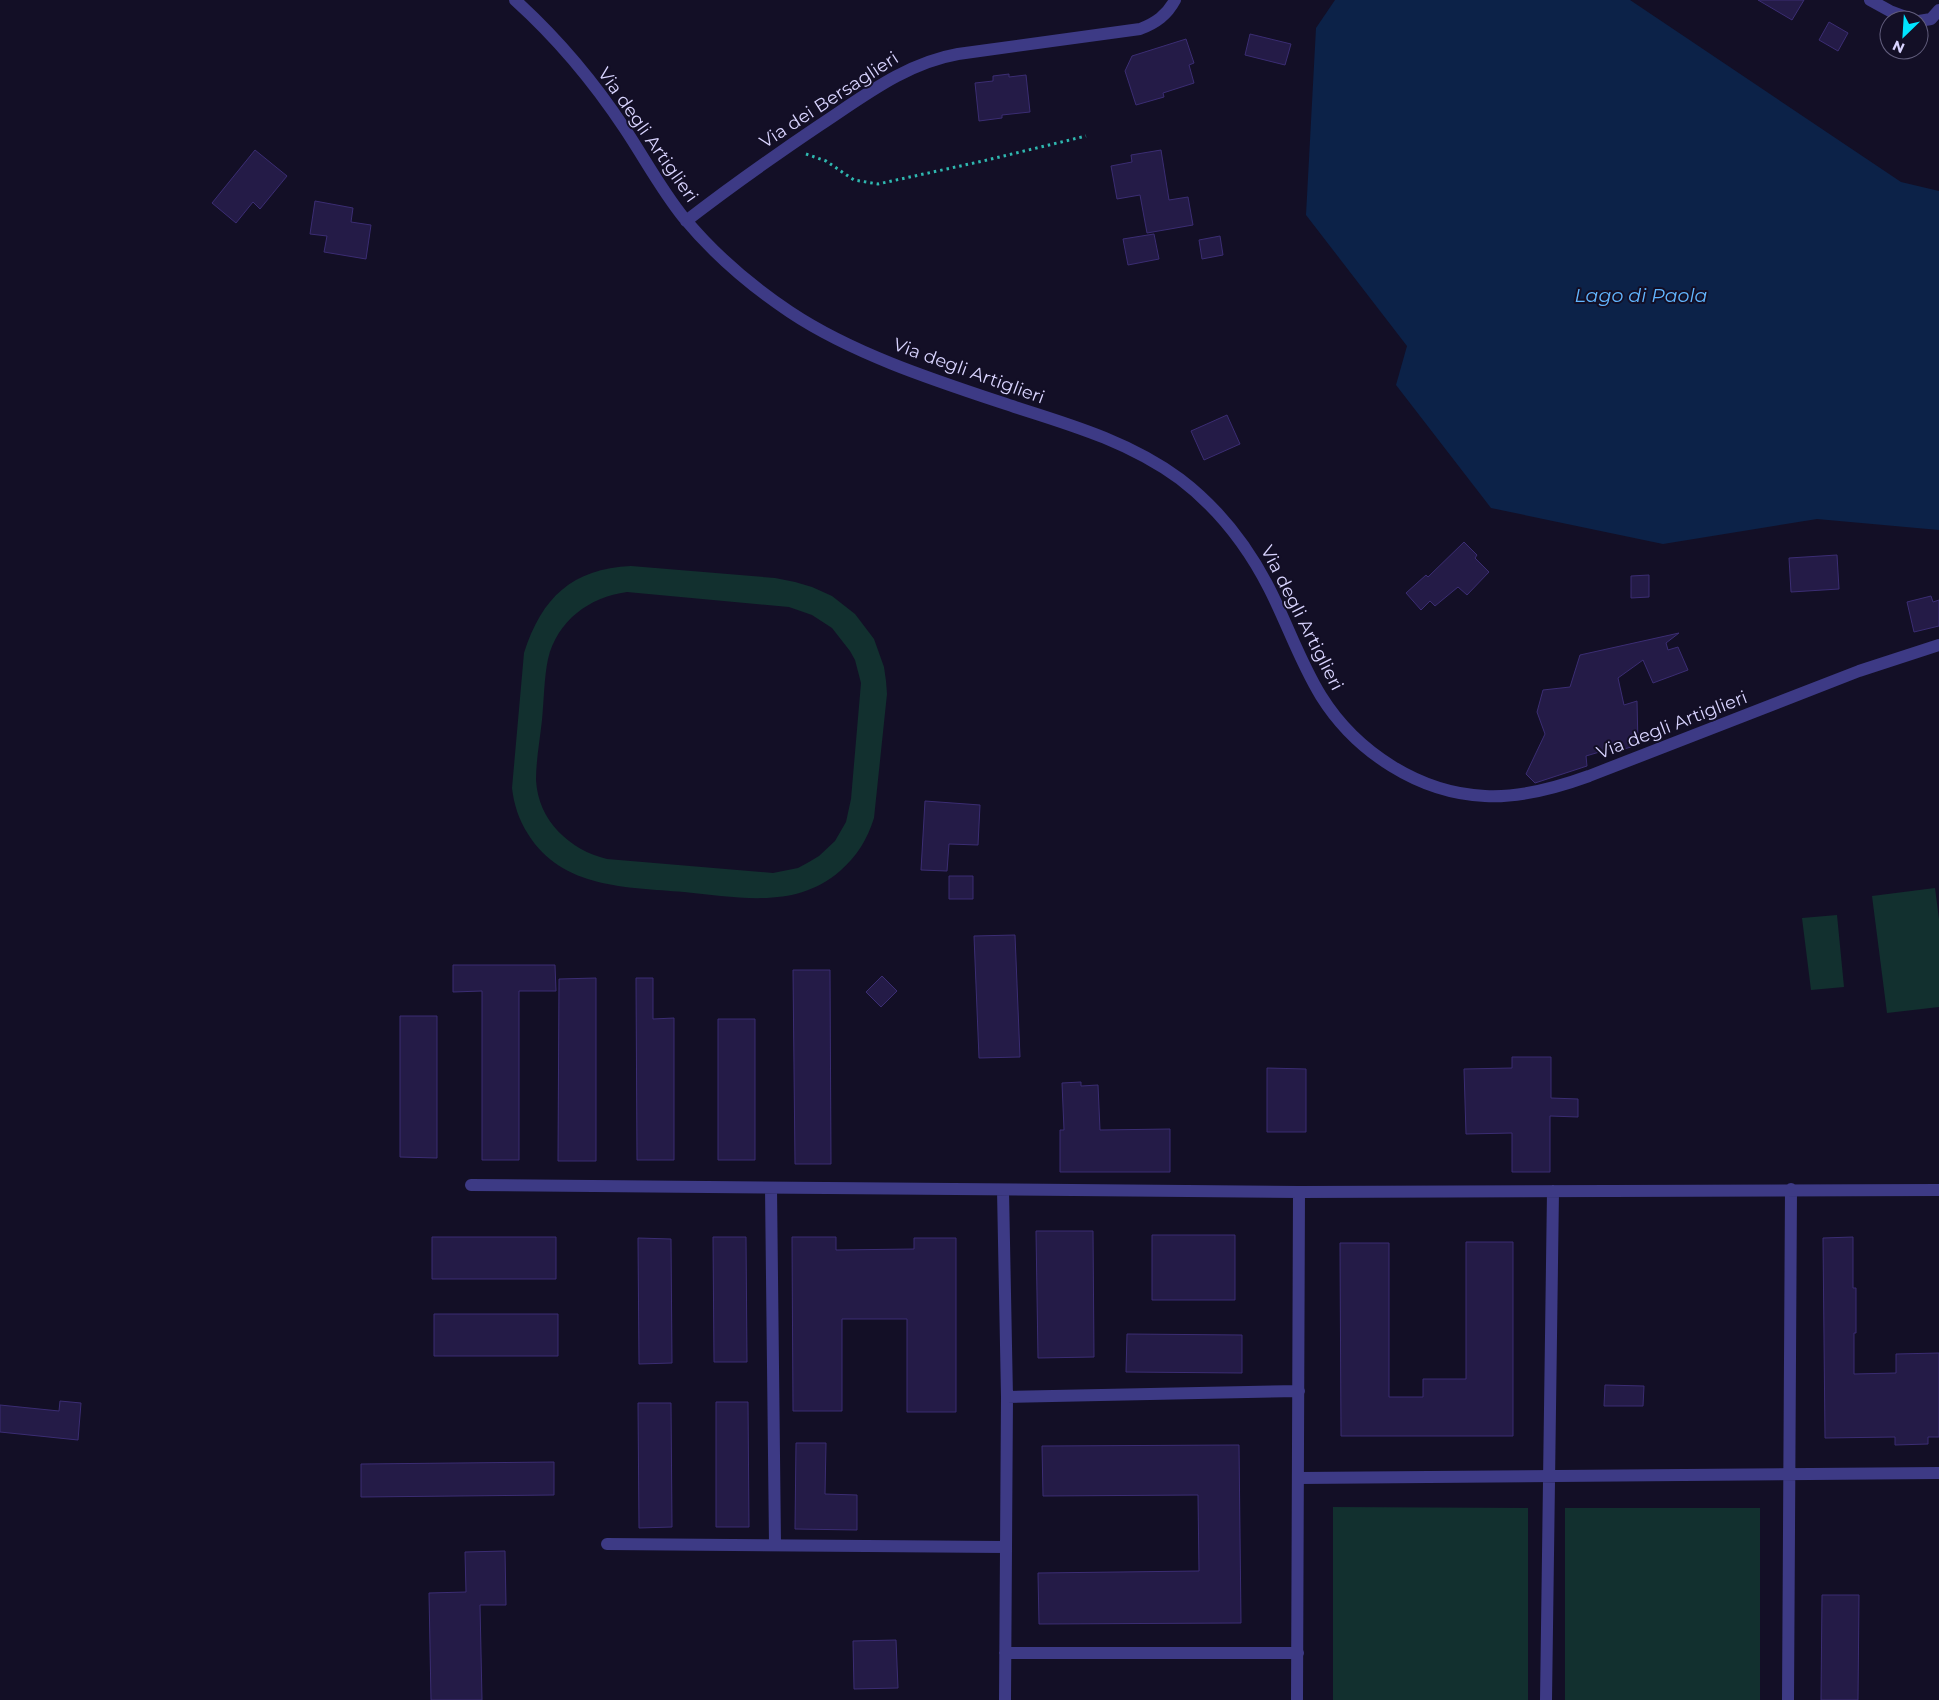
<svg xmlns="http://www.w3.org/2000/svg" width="1939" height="1700" font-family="Montserrat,sans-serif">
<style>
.green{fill:#12302f;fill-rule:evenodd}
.water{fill:#0c2248}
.building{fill:#241b47;stroke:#3b2d73}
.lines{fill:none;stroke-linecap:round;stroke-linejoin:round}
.path{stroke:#2fb8b0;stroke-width:3;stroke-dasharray:2.5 4;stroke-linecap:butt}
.minor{stroke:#3d3a85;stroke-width:12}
.labels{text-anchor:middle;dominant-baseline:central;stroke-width:4;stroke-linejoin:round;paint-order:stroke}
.street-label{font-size:18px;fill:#d9d4ff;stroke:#130f26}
.water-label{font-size:19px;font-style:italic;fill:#62b6ff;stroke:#130f26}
</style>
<rect width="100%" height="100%" fill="#130f26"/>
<path class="green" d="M631,566L775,578L795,582L812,587L832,596L855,614L874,639L884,667L886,681L887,694L874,818C867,840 857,856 840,871C795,910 738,897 684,892C627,887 562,889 528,834C519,820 514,805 512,788L524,653C542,597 572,569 631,566ZM627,592L789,607L812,615L832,628L850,651L855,660L861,683L851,799L846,822L835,841L819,856L809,862L798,868L773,873L607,859C570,850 538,821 536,780C536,760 540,739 542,720C544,700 544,678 548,659C557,621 589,597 627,592Z
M1935,888L1939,919V1007L1887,1013L1872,896Z
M1837,915L1844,987L1811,990L1802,918Z
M1333,1507L1528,1508V1700H1333Z
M1565,1508H1760V1700H1565Z"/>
<path class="water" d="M1335,0H1630L1901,182L1939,191V530L1817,519L1663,544L1491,508L1396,385L1407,346L1306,215L1316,28Z"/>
<path class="building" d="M1758,0H1804L1792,20Z
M1829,22L1848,33L1838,51L1819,40Z
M1250,34L1291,44L1285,65L1245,55Z
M1186,39L1194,63L1189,65L1194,83L1163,93L1164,97L1136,105L1125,71L1132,56Z
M1009,74V77L1026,75L1030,112L1002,115V118L979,121L975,83L993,81V76Z
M255,150L287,176L260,209L253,202L236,223L212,203Z
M1161,150L1169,200L1188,197L1193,225L1147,233L1140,195L1117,199L1111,166L1132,162L1131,155Z
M315,201L353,208L351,222L371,225L366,259L324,252L327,236L310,234Z
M1154,234L1159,259L1128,265L1123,239Z
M1220,236L1223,255L1202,259L1199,240Z
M1227,415L1240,444L1204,460L1191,431Z
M1464,542L1477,555L1475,558L1489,572L1467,595L1458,587L1435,606L1430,601L1421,610L1406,593L1426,575L1428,577Z
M1837,555L1839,589L1791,592L1789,558Z
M1649,575V597L1631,598V576Z
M1931,596L1933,602L1939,600V626L1914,632L1907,602Z
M1679,633L1666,643L1668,650L1678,647L1688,670L1653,683L1643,660L1618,678L1624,705L1637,701L1638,745L1624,749L1623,745L1586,756L1587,766L1535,783L1526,774L1545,734L1537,712L1543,690L1570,687L1580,655Z
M925,801L980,805L978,845L949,844L947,871L921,870Z
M949,876H973V899H949Z
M1015,935L1020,1057L979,1058L974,936Z
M453,965H555L556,991H519V1160H482V991L453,992Z
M793,970H830L831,1164H795Z
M882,976L897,991L881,1007L866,992Z
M596,978V1161H558L559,979Z
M636,978H653V1019L674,1018V1160H637Z
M400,1016H437V1158L400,1157Z
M718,1019H755V1160H718Z
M1512,1057H1551V1098L1578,1099V1117L1550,1116V1172H1512V1133L1466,1134L1464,1069L1512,1068Z
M1267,1068L1306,1069V1132H1267Z
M1081,1082V1086L1098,1085L1100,1130L1170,1129V1172H1060V1130H1064L1062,1083Z
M1036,1231H1093L1094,1357L1038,1358Z
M1152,1235H1235V1300H1152Z
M432,1237H556V1279H432Z
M713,1237H746L747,1362H714Z
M792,1237H836V1250L914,1249V1238H956V1412H907V1319H842V1411H793Z
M1853,1237V1288H1856V1333H1854V1374L1896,1373V1354L1939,1353V1437H1928V1444L1895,1445V1437L1825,1438L1823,1238Z
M638,1238L671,1239L672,1363L639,1364Z
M1466,1242H1513V1436H1341L1340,1243H1389V1397H1423V1379H1466Z
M434,1314H558V1356H434Z
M1127,1334L1242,1335V1373L1126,1372Z
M1605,1385L1644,1386L1643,1406H1604Z
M60,1401L81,1403L78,1440L0,1432V1405L59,1411Z
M716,1402H748L749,1527H716Z
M638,1403H671L672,1527L639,1528Z
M796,1443H826L825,1494L857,1495V1530L795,1529Z
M1239,1445L1241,1623L1039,1624L1038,1573L1199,1571L1198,1495L1043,1496L1042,1446Z
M554,1462V1495L361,1497V1464Z
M505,1551L506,1605H480L482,1700H431L429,1593L466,1592L465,1552Z
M1822,1595H1859L1858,1700H1821Z
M896,1640L898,1688L854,1689L853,1641Z"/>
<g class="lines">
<path class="path" d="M806,154L826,161L854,180L878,184L983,161L1086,136"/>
<path class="minor" d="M515,0C557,38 594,82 625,129C645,159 662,191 684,218C714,254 751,286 790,312C856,356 943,383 1018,408C1075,426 1131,443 1180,479C1218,508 1247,545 1269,588C1287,623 1300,662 1321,696C1356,752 1419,793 1485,796C1520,798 1556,788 1589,776L1859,671L1939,645
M1870,0L1890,11L1914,20
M1919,21L1931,19L1939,10
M686,221C730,187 774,156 820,125C864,96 906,63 958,54L1140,29C1156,23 1167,15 1175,0
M471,1185L1299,1192L1939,1190
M771,1188L775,1544
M1003,1190L1007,1397L1005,1700
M1007,1397L1299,1391
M1299,1478L1939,1473
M607,1544L1005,1547
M1005,1653H1298
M1297,1700L1299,1192
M1546,1700L1553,1191
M1788,1700L1791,1189"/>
</g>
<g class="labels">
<g class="street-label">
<text transform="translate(829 100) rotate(-33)">Via dei Bersaglieri</text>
<text transform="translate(648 135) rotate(55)">Via degli Artiglieri</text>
<text transform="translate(969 371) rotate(20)">Via degli Artiglieri</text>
<text transform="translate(1302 618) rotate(63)">Via degli Artiglieri</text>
<text transform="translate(1672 725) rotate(-21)">Via degli Artiglieri</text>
</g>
<g class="water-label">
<text x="1641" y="295">Lago di Paola</text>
</g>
</g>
<g transform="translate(1904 35) rotate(205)"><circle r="24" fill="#130f26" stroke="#625e7d"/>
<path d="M0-4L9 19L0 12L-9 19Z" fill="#00e5ff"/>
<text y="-8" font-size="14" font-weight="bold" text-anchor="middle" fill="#d9d4ff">N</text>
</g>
</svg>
